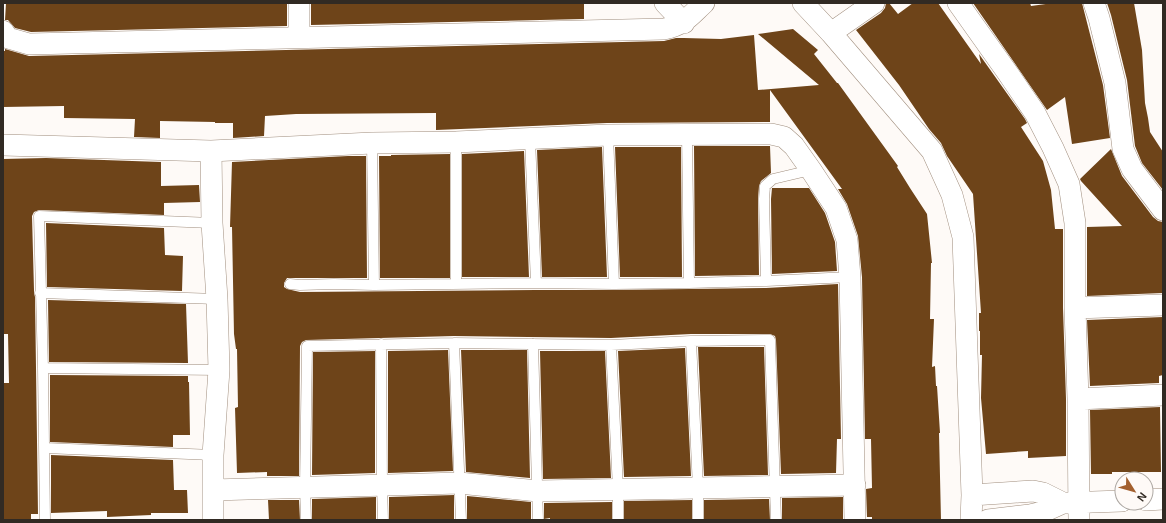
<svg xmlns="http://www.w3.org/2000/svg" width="1166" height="523" font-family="Arial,sans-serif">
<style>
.building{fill:#6e4419}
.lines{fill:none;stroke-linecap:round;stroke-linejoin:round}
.lane-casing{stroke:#a18f7f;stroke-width:11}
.street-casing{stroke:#a18f7f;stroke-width:22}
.lane{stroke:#fff;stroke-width:10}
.street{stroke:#fff;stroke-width:21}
</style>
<rect width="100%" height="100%" fill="#fefaf7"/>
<path class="building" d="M6,3H287V26L31,32L15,28L8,20H5Z
M311,3H584V19L311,25Z
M886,3H889L898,14L913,3H938L981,64L979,54L1025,119L1027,123L1021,127L1043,161L1051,190L1055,229H1063V308L1066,399V456L1028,458V451L986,454L981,398L982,355H980V331H979V313H981L973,194L947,156L941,143L929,129L899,85L856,30L881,13L885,8Z
M973,3H1030L1031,6L1053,3H1082L1103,85L1110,138L1072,144L1065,97L1047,110Z
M1107,3H1134L1142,50L1145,103L1148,118L1150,132L1163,152V190L1142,163L1135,146L1127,80L1111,15Z
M793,29L818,50L814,54L837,83H838L898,166L897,167L910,188L927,214L932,263H931L930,319H934L932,367L935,366L936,386H937L940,433H939L941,520H872V517H867L866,489L872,488L871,439H865L862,277L858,236L847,204L838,189H842L770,90V122L607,123L436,130V113L296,114L265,116L264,136L233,138V123H215V122L160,121V138L134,137L135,119L64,118V106L3,107V51H5V49L29,56L664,41L676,38H684L721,39L754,35L758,90L819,85L758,34Z
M694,146H770L771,173L761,181L759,186L758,199L759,275L695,276Z
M602,147L607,277H542L537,150Z
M615,147H681L682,277H620Z
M1111,149L1122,176L1153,217L1158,221L1163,222V293L1087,296V227L1122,226L1081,181L1080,179Z
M524,151L529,277H462V154Z
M450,154V278H380L379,156H391V155Z
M348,156H366L367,278H287L284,283V287L287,289L300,292L536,290H614L766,288L838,284L841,439H837L836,473L781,474L776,340L775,336L770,334H691L611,338L454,336L306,340L302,342L300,346L299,476H267V472L237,473L235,408L238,407L237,349H236L234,334L232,227H230L232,162Z
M46,158L161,162V186L199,185L200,202L164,203V215L39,210L34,212L32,216L34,290V293L35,297L36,368L38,514H31V520H3V383H9L8,334H4L3,310V159Z
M772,188H809L825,213L835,242L837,271L772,274L771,199Z
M46,223L164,228L165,255L183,256L182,291L47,287Z
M48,300L186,304L188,363L49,362Z
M1163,317V375L1159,376V383L1090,386L1087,320Z
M698,347H764L768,475L704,476Z
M685,348L691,476L624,477L618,351Z
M448,350L453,471L388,473V351Z
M461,350H527L530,478L466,472Z
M375,351V473L312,475L313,352Z
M540,351H605L611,478L543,479Z
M50,375L188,376V382H189L190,435H173V447L50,442Z
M1160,407L1161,472H1112V474H1091L1090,410Z
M51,455L173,460L174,490H187L188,513H151V515L107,517V511L51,513Z
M454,495V520H389V497Z
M467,496L531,502V519L467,520Z
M376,497V520H312V499Z
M843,497V519L782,520V498Z
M769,499L770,520H704V500Z
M268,500H299L300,520H269Z
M692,500V520H624V501Z
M612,502V520H550V518L544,519V503Z"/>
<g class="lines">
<defs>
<path id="lane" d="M608,135L614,284
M687,135L689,283
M530,139L536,283
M372,143L374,285
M766,281L764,199L765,186L773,179L811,170
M456,283V142
M290,284L300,285L334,284L374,285L536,283L614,284L689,283L766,281L850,277
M40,293L217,299
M691,341L698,488V520
M454,343L461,520
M381,344L382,485L383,520
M533,344L538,520
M611,345L618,489V520
M43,368L219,370
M45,448L213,455
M45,520L43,368L39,216L212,223
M306,520L305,487L307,346L454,343L611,345L691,341L770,340L776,520"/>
<path id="street" d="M299,3V37
M665,3L684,23
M803,3L831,33L932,151L952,195L963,237L972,495L971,520
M958,3L1007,72L1035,113L1053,148L1069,184L1075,223V308L1078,399L1079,520
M1094,3L1099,18L1115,83L1123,149L1132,169L1163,210
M3,31L8,38L29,44L664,29C684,25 689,17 704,3
M831,33L874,3
M3,145L211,151L372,143L456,142L608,135L771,134L784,137L794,146L811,170L836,208L847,240L850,277L855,520
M211,151L212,223L217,299L219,370L213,455V520
M1075,308L1163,305
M1078,399L1163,395
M213,490L459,483L538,491L855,485
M972,495L1033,491L1043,493L1063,503
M1146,500L1163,499
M988,520L1030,515L1043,512L1063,503L1122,501"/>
</defs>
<use href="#lane" class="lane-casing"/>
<use href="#street" class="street-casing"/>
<use href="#lane" class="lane"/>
<use href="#street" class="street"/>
</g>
<rect width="1166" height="523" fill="none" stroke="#312a23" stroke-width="8"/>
<g transform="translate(1134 491) rotate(127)"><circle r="19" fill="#fefaf7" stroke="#aca7a2"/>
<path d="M0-3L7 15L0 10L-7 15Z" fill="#a3602f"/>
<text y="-6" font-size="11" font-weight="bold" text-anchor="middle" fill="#312a23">N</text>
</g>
</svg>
